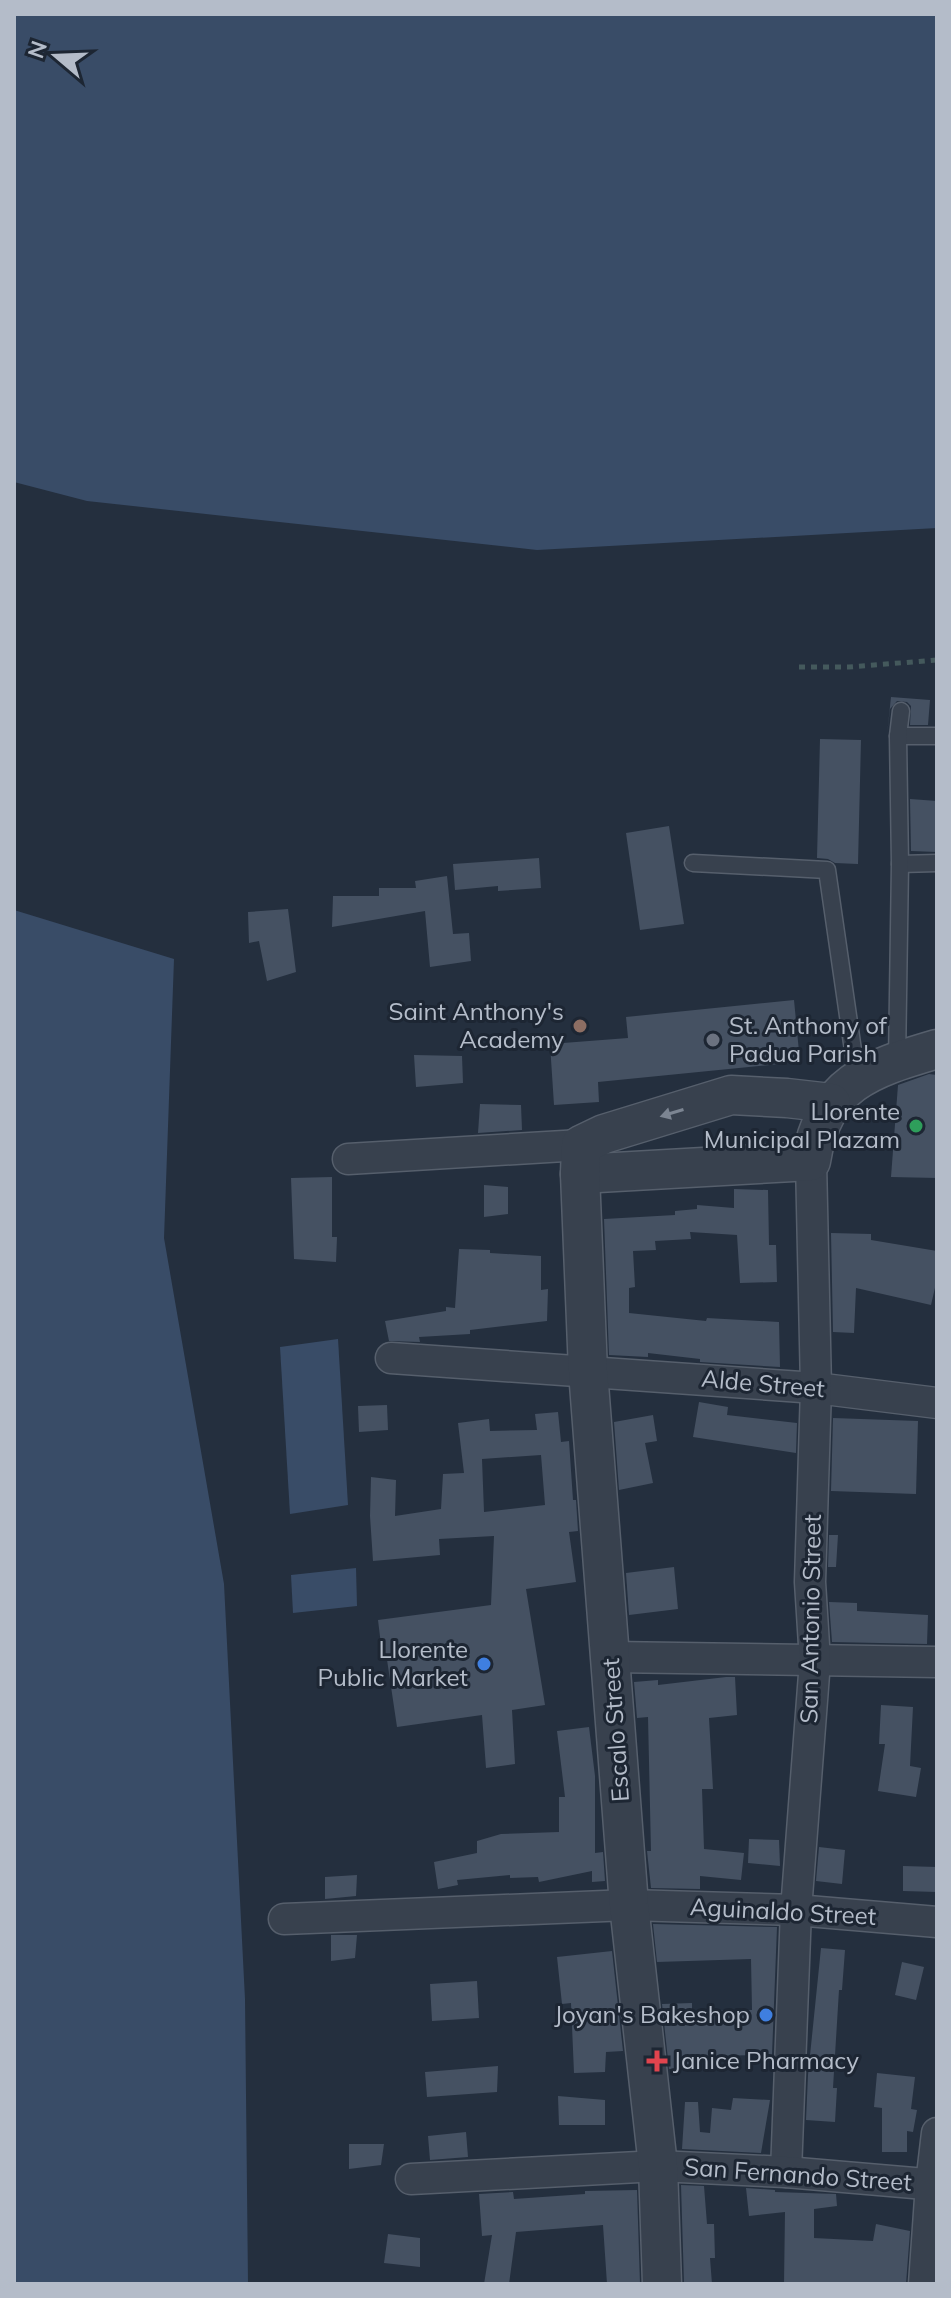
<svg xmlns="http://www.w3.org/2000/svg" width="951" height="2298" font-family="Mulish,sans-serif">
	<rect width="100%" height="100%" fill="#242f3e"/>
	<g fill="#394c67">
		<path d="M14,14h923v514l-400,22 -450,-49 -73,-19z"/>
		<path d="M14,910l160,49 -10,279 60,346 21,415 3,285h-234z"/>
		<path d="M338,1339l10,166 -58,9 -10,-167z"/>
		<path d="M356,1568l1,38 -64,7 -2,-38z"/>
	</g>
	<g fill="#455162" fill-rule="evenodd">
		<path d="M891,697l39,3 -2,25h-18l1,-19 -4,-4 -10,-1 -7,8 -3,26z"/>
		<path d="M820,739l41,1 -3,124 -23,-1 -7,-4 -11,-1z"/>
		<path d="M910,799l27,2v51l-26,-1z"/>
		<path d="M669,826l15,98 -44,6 -14,-97z"/>
		<path d="M539,858l2,30 -43,3v-5l-43,4 -2,-26z"/>
		<path d="M447,876l6,58 16,-1 2,28 -41,6 -5,-56 -93,16 1,-31h46v-8h37l-1,-7z"/>
		<path d="M288,909l8,63 -29,9 -8,-40 -10,2 -1,-31z"/>
		<path d="M794,1000l6,62 -202,20 1,20 -45,3 -4,-61 78,-6 -2,-21z"/>
		<path d="M414,1055l48,1 1,27 -47,4z"/>
		<path d="M929,1074l8,1v103l-46,-1 7,-92z"/>
		<path d="M480,1104l41,1 1,25 -44,3z"/>
		<path d="M332,1177v60h5l-1,25 -42,-3 -3,-81z"/>
		<path d="M484,1185l24,2v27l-24,3z"/>
		<path d="M734,1189l34,1 1,55h7l1,37 -37,1 -3,-48 -47,-3 1,7 -36,2 1,9 -23,1 2,36 -6,1v25l77,8 1,-3 72,4 1,45 -80,-5v-3l-52,-6v4l-39,-2 -5,-136 71,-4v-4l22,-2v-4l37,3z"/>
		<path d="M831,1233l40,1v6l66,11v28l-6,26 -75,-17 -2,45 -21,-1z"/>
		<path d="M459,1249l31,1v3l51,3v34l7,-1 -1,32 -77,9v4l-51,3 1,5 -31,-1 -4,-20 61,-10v-4l9,1z"/>
		<path d="M699,1402l29,5 -1,8 70,8 -1,30 -103,-16z"/>
		<path d="M387,1405l1,25 -29,2 -1,-26z"/>
		<path d="M558,1412l3,30 8,-1 4,59h3l2,31 -9,1 7,50 -50,7 19,116 -33,5 3,54 -29,4 -4,-53 -85,12 -11,-74h-4l-4,-33 113,-15 3,-69 -55,3 1,16 -67,6 -3,-45 1,-39 25,3 -1,36 46,-7 2,-35 21,-1 -6,-50 31,-4 1,12 47,-1 -2,-16zM541,1455l4,50 -61,7 -2,-53z"/>
		<path d="M653,1415l4,26 -12,2 8,40 -34,7 -5,-68z"/>
		<path d="M833,1418l85,3 -2,73 -85,-3z"/>
		<path d="M829,1535h9l-2,32h-8z"/>
		<path d="M674,1567l4,42 -49,6 -3,-42z"/>
		<path d="M829,1602l28,1v8l71,4 -1,29 -95,-2z"/>
		<path d="M726,1677h9l2,38 -28,3 4,71h-11l2,60 40,4 -3,27 -41,-4v13l-49,-1 -4,-37h4l-3,-134 -11,1 -3,-36 24,-2v5z"/>
		<path d="M881,1705l32,2 -3,59 11,2 -5,29 -38,-6 7,-47h-6z"/>
		<path d="M589,1727l6,49v77l8,-1 2,29 -13,1v-11l-53,11 -1,-5 -28,1v-3l-53,5 1,5 -20,4 -4,-27 43,-9v-12l24,-7 58,-2v-35h6l-8,-66z"/>
		<path d="M749,1839l30,1 1,26 -32,-3z"/>
		<path d="M819,1847l26,3 -3,34 -26,-3z"/>
		<path d="M903,1866l34,1v25l-34,-1z"/>
		<path d="M357,1875l-1,21 -31,3v-22z"/>
		<path d="M653,1924l124,3 -5,128 -73,1 1,12 -31,1 -7,-65 30,-1v8l60,-1 -1,-51 -94,3z"/>
		<path d="M331,1935h26l-2,23 -24,3z"/>
		<path d="M821,1948l24,2 -3,40h-3l-6,98h4l-2,34 -29,-2 2,-45z"/>
		<path d="M612,1951l11,100 -17,1 -1,20 -31,1 -3,-70 -9,1 -5,-47z"/>
		<path d="M902,1962l22,5 -8,33 -21,-5z"/>
		<path d="M477,1981l2,37 -47,3 -2,-37z"/>
		<path d="M498,2066l-1,26 -70,5 -2,-25z"/>
		<path d="M877,2073l38,4 -4,32 6,1 -4,22 -6,-1v21h-25v-44l-8,-1z"/>
		<path d="M558,2096l47,4v25h-46z"/>
		<path d="M733,2098l37,2 -9,53 -79,-4 3,-47h13l2,30 10,1 2,-25 19,2z"/>
		<path d="M466,2132l2,25 -38,3 -2,-24z"/>
		<path d="M349,2144h35l-3,21 -32,4z"/>
		<path d="M681,2185l23,1 3,38h7l1,34h-5l2,26h-28z"/>
		<path d="M746,2188l29,2v2l61,2 1,12 -23,3v29l59,3 3,-17 34,7 -4,53h-122l1,-72 -36,4z"/>
		<path d="M637,2190l3,94h-33l-4,-59 -87,7 -7,52h-25l8,-49 -10,1 -3,-42 34,-2 1,7 71,-5v-3z"/>
		<path d="M388,2234l32,4v29l-36,-4z"/>
	</g>
	<g fill="none" stroke-linecap="round" stroke-linejoin="round">
		<defs>
			<g id="service">
				<path d="M898,736h39"/>
				<path d="M693,863l134,7 30,208"/>
				<path d="M900,864l37,-1"/>
				<path d="M897,1061l3,-197 -2,-128 3,-25"/>
			</g>
			<g id="minor">
				<path d="M348,1159l233,-14"/>
				<path d="M391,1358l425,30 121,15"/>
				<path d="M611,1657l326,5"/>
				<path d="M284,1919l345,-14 167,5 141,12"/>
				<path d="M786,2172l10,-262 19,-249 -5,-79 6,-194 -5,-227"/>
				<path d="M411,2179l247,-13 128,6 151,13"/>
				<path d="M924,2284l7,-100 6,-51"/>
			</g>
			<g id="tertiary">
				<path d="M580,1174l231,-13c12,-78 58,-92 126,-112"/>
				<path d="M662,2284l-4,-118 -29,-261 -41,-534 -8,-197 1,-29 23,-11 127,-39 56,3 44,5"/>
			</g>
		</defs>
		<use href="#service" stroke="#565f6c" stroke-width="19"/>
		<use href="#minor" stroke="#565f6c" stroke-width="33"/>
		<use href="#tertiary" stroke="#565f6c" stroke-width="41"/>
		<path stroke="#44595c" stroke-width="5" stroke-dasharray="6 6" stroke-linecap="butt" d="M799,667h50l88,-7"/>
		<use href="#service" stroke="#38414e" stroke-width="16"/>
		<use href="#minor" stroke="#38414e" stroke-width="30"/>
		<use href="#tertiary" stroke="#38414e" stroke-width="38"/>
	</g>
	<defs><path id="oneway-solid" d="M-6-.8H1V-3.2L6.5 0L1 3.2V.8H-6Z" transform="scale(2)"/></defs>
	<use fill="#7c8592" href="#oneway-solid" transform="translate(672 1113) rotate(163)"/>
	<circle fill="#8d6e63" stroke="#1d2633" stroke-width="3" cx="580" cy="1026" r="8"/>
	<circle fill="#6b7280" stroke="#1d2633" stroke-width="3" cx="713" cy="1040" r="8"/>
	<circle fill="#2e9e5b" stroke="#1d2633" stroke-width="3" cx="916" cy="1126" r="8"/>
	<g fill="#3f7fe0" stroke="#1d2633" stroke-width="3">
		<circle cx="484" cy="1664" r="8"/>
		<circle cx="766" cy="2015" r="8"/>
	</g>
	<path fill="#e0444e" stroke="#1d2633" stroke-width="3" d="M653 2049h8v8h8v8h-8v8h-8v-8h-8v-8h8z"/>
	<g text-anchor="middle" stroke-width="6" stroke-linejoin="round" paint-order="stroke">
		<g font-size="24" fill="#b4bcc9" stroke="#1d2633" text-anchor="end">
			<text x="564" y="1020">Saint Anthony's<tspan x="564" dy="28">Academy</tspan></text>
			<text x="729" y="1034" text-anchor="start">St. Anthony of<tspan x="729" dy="28">Padua Parish</tspan></text>
			<text x="900" y="1120">Llorente<tspan x="900" dy="28">Municipal Plazam</tspan></text>
			<text x="468" y="1658">Llorente<tspan x="468" dy="28">Public Market</tspan></text>
			<text x="750" y="2023">Joyan's Bakeshop</text>
			<text x="673" y="2069" text-anchor="start">Janice Pharmacy</text>
		</g>
		<g font-size="24" fill="#b4bcc9" stroke="#1d2633">
			<text transform="translate(763 1384) rotate(5)" y="8">Alde Street</text>
			<text transform="translate(811 1619) rotate(-89)" y="8">San Antonio Street</text>
			<text transform="translate(616 1730) rotate(-94)" y="8">Escalo Street</text>
			<text transform="translate(783 1912) rotate(3)" y="8">Aguinaldo Street</text>
			<text transform="translate(798 2175) rotate(4)" y="8">San Fernando Street</text>
		</g>
	</g>
	<rect width="951" height="2298" fill="none" stroke="#b4bcc9" stroke-width="32"/>
	<g transform="translate(56 56) rotate(289)" stroke="#1d2633" stroke-width="6" paint-order="stroke">
	<path d="M0-6L14 30L0 20L-14 30Z" fill="#b4bcc9"/>
	<text y="-12" font-size="22" font-weight="bold" text-anchor="middle" fill="#b4bcc9">N</text>
	</g>
</svg>
